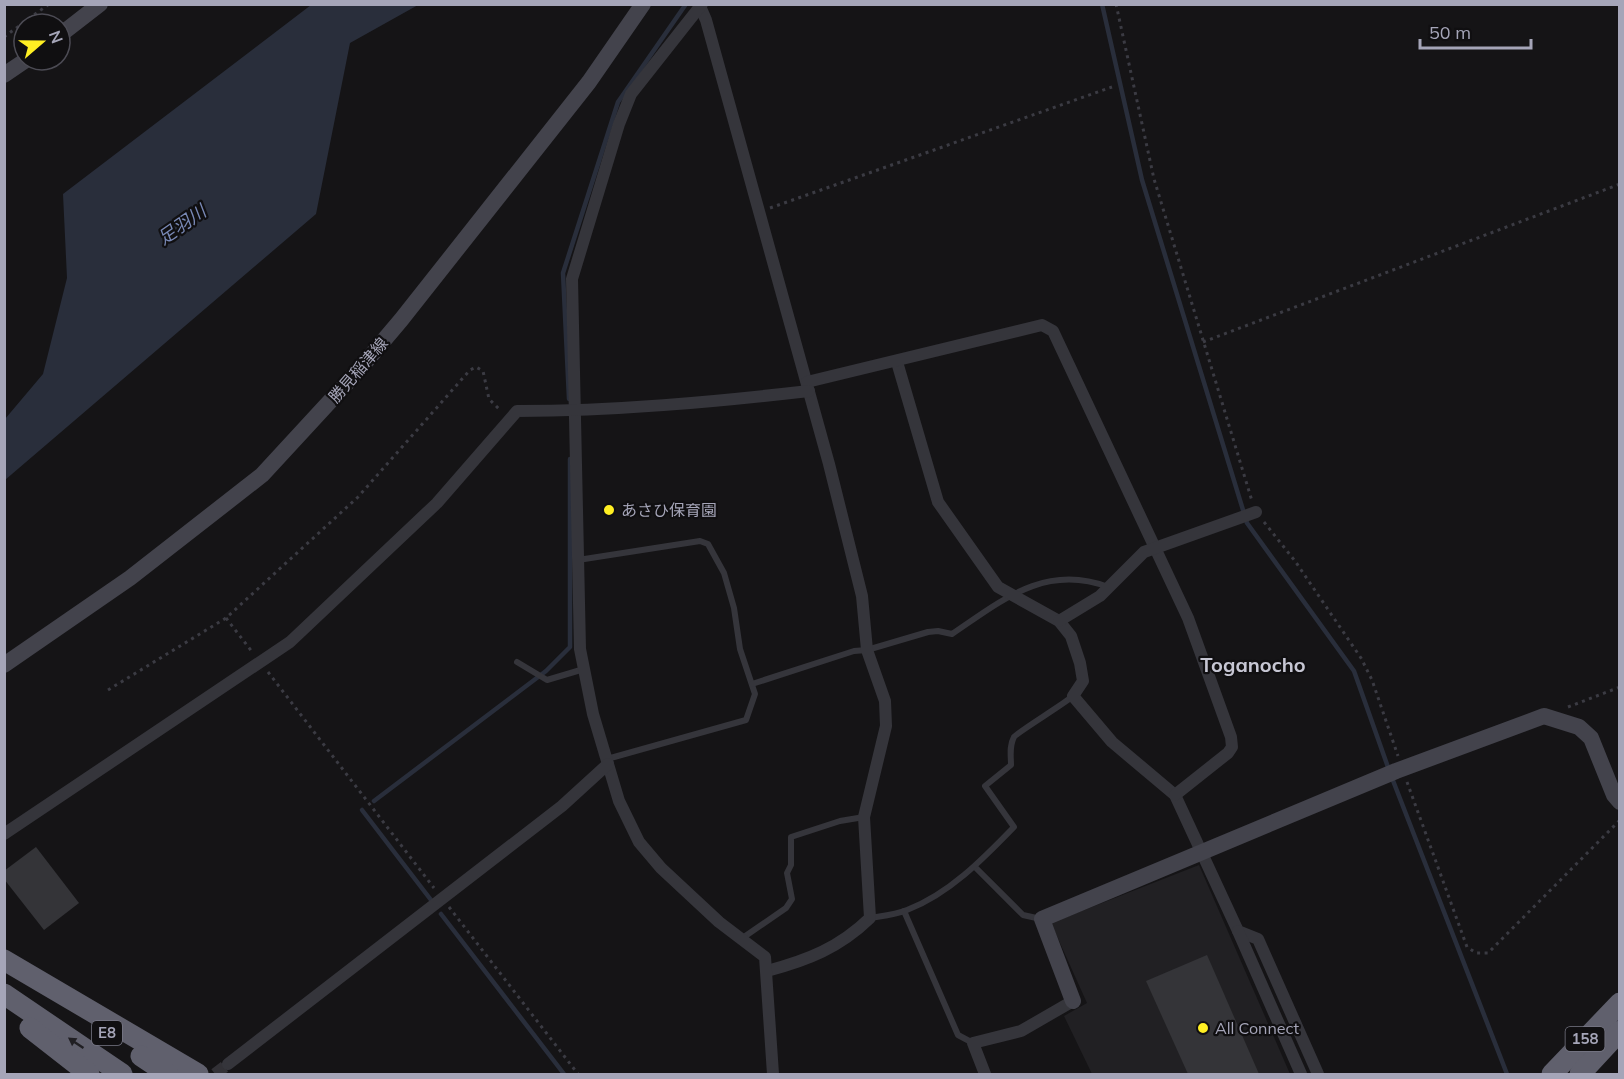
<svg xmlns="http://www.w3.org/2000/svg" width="1624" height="1079" font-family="Mulish,'Noto Sans JP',sans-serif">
	<rect width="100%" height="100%" fill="#151416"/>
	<path fill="#212023" d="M1199,865l91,209h-198l-28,-58 23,-13 -36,-80z"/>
	<path fill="#292e3b" d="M311,5h107l-68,38 -34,171 -311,266v-61l38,-45 24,-96 -4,-84z"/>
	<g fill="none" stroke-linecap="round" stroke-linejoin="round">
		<g stroke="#292e3b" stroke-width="4.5">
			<path d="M1102,4l40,176 105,343 107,148 35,99"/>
			<path d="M569,399l-6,-126 55,-171 68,-98"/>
			<path d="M1392,778l115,296"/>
			<path d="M374,801l172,-130 24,-24v-188"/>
			<path d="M362,810l69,90"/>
			<path d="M441,914l123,160"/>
		</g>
	</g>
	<g fill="#343438">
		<path d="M36,847l43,56 -35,27 -40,-51v-8z"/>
		<path d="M1207,955l52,119h-71l-42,-93z"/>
	</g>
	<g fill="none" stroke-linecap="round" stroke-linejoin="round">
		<path stroke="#323136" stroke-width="12" stroke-dasharray="12 6" stroke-linecap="butt" d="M215,1074l13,-10"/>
		<g stroke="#3b3b43" stroke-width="3" stroke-dasharray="3 4.5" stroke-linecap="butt">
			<path d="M1116,4l38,175 98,322"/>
			<path d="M4,37l45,-33"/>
			<path d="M770,208l342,-121"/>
			<path d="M1203,342l417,-158"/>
			<path d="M1264,522l31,39 66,97 11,22 26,76"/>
			<path d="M226,618l27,35"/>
			<path d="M268,672l166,216"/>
			<path d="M108,690l118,-72 132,-121 112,-127 6,-3 7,4 6,28 11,11"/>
			<path d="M1568,707l52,-20"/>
			<path d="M1407,782l60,165 9,6h12l132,-133"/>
			<path d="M449,907l129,167"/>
		</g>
		<g stroke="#35353b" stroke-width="6">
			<path d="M578,560l122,-19 8,3 16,29 10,35 6,41 15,45 -9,26 -139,39"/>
			<path d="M517,662l30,18 37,-11"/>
			<path d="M752,684l102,-33 13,-1 61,-18 10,-1 14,3c49,-33 93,-71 156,-47"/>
			<path d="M975,867l48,48 18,4"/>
			<path d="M904,911l54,124 15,8"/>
			<path d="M870,918c12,-2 25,-3 37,-8 42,-16 76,-51 107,-83l-29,-41 26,-21c0,-9 -2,-19 3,-28 2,-4 50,-33 59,-41"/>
			<path d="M741,939l45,-31 6,-9 -5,-26 4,-8v-28l49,-16 24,-4"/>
		</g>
		<g stroke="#35353b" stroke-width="12">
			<path d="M699,4l7,16 123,444 33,132 5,54 18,51 1,25 -22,91 6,101c-31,30 -62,42 -103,53"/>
			<path d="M702,4l-71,90 -12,30 -47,155 8,370 13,65 26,87 20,41 22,26 58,54 46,35 8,117"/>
			<path d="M897,362l41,140 60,85 61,34 12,15 9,27 3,18 -10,15 39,46 63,53 63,136 20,8 60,135"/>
			<path d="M807,382l235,-57 11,6 135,287 43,119 1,10 -4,6 -53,42"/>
			<path d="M1059,621l41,-25 44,-44 112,-40"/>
			<path d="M4,834l286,-192 147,-139 80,-92c98,0 195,-9 292,-20"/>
			<path d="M1238,931l63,143"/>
			<path d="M228,1064l334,-258 46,-42"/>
			<path d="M985,1074l-12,-31 48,-12 52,-30"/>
		</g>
		<g stroke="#43434c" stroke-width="16">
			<path d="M60,35l40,-31"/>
			<path d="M4,75l22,-15"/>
			<path d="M4,665l126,-87 132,-103 95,-103 44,-52 188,-238 54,-78"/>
			<path d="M1073,1001l-31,-82 354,-148 148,-55 35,11 12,11 23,57 6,7"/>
		</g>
		<g stroke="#60606d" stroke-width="21">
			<path d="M4,960l194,114"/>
			<path d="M4,994l118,80"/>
			<path d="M30,1028l59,46"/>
			<path d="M141,1056l27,18"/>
			<path d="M1552,1074l68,-71"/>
			<path d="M1580,1074l40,-43"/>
		</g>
	</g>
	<defs><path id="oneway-solid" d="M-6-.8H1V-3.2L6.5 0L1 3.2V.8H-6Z" transform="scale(1.5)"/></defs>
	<use fill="#201f23" href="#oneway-solid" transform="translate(76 1043) rotate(-146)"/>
	<g fill="#ffef23" stroke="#100f11" stroke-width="2">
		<circle cx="609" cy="510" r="6"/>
		<circle cx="1203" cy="1028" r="6"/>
	</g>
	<g text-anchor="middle" stroke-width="4.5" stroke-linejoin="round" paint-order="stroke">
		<g fill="#100f11" stroke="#787886" stroke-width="1.5">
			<rect x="92" y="1021" width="30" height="24" rx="4.5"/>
			<rect x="1565.5" y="1027" width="39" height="24" rx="4.5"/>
		</g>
		<g font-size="15" font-weight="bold" fill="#a5a5b8">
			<text x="107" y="1038">E8</text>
			<text x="1585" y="1044">158</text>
		</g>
		<g font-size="16" fill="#a5a5b8" stroke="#100f11">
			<text transform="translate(358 370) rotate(-49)" y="6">勝見稲津線</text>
		</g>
		<g font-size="16" fill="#a5a5b8" stroke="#100f11" text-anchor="start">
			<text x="621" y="516">あさひ保育園</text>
			<text x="1215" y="1034">All Connect</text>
		</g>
		<g font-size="18" font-style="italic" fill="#7989b6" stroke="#100f11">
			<text transform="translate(182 225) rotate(-35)" y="6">足羽川</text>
		</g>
		<g font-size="20" font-weight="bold" fill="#c6c6d3" stroke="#100f11">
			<text x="1253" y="672">Toganocho</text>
		</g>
	</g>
	<rect width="1624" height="1079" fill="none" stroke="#a5a5b8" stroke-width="12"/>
	<g transform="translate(42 42) rotate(70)"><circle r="28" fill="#100f11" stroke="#4c4b54" stroke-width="1.5"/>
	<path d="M0-4.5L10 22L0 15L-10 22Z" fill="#ffef23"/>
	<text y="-9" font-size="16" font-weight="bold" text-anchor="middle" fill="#a5a5b8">N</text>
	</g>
	<path d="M1420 39v9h111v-9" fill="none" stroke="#a5a5b8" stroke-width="3"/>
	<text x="1429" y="39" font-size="18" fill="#a5a5b8" stroke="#100f11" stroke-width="4.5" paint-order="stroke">50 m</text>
</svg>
